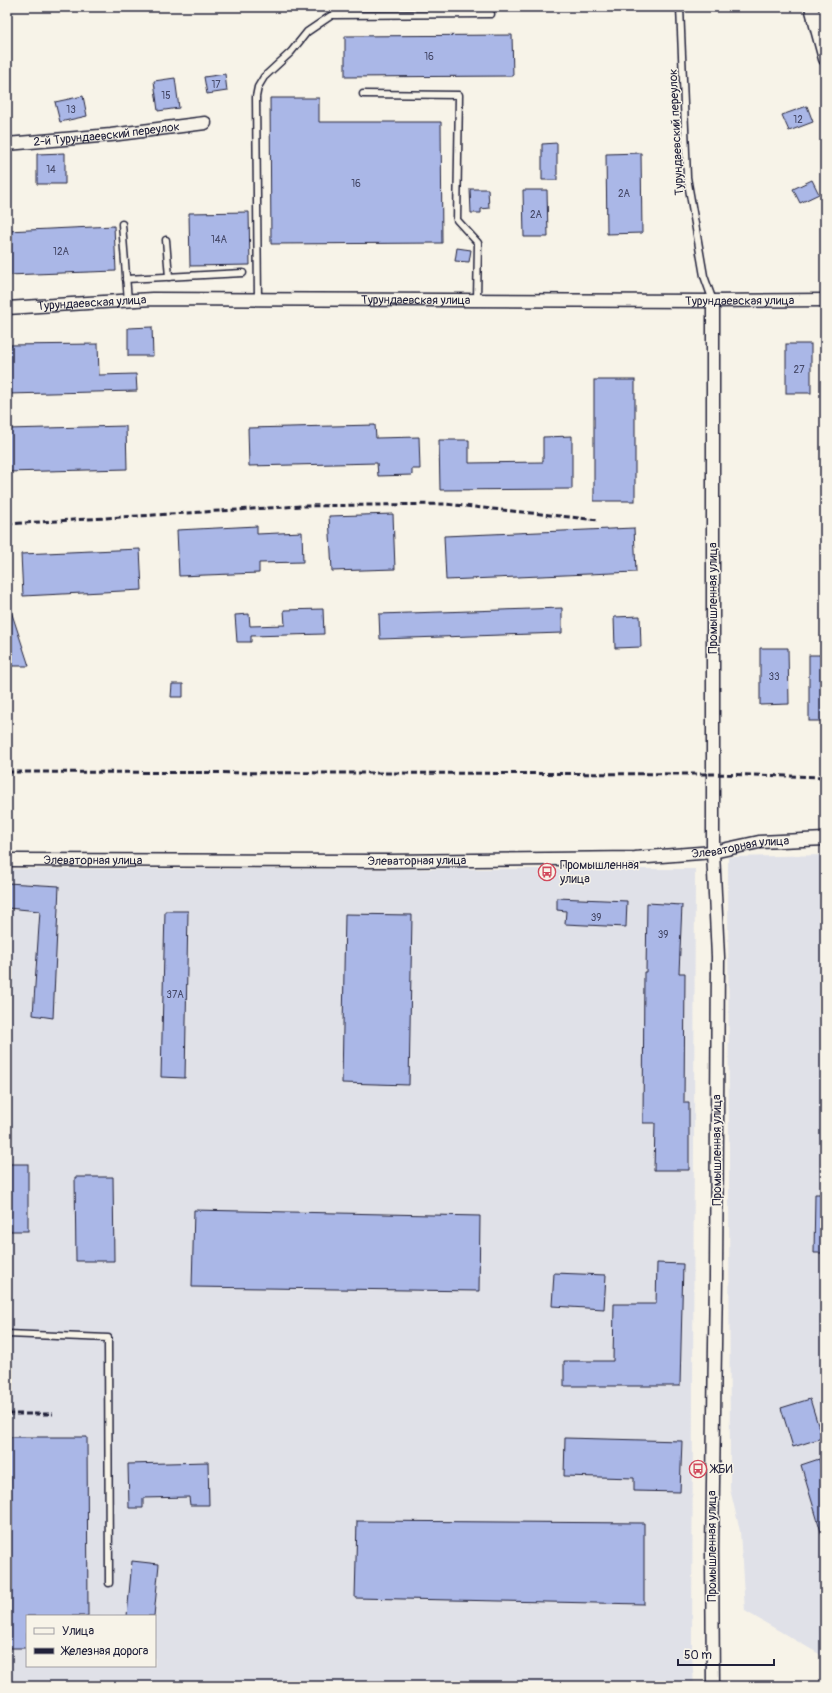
<svg xmlns="http://www.w3.org/2000/svg" width="832" height="1693" font-family="Pangolin,sans-serif">
	<rect width="100%" height="100%" fill="#f7f3e8"/>
	<filter id="ink" filterUnits="userSpaceOnUse"><feTurbulence type="fractalNoise" baseFrequency=".025" numOctaves="2"/><feDisplacementMap in="SourceGraphic" scale="8" xChannelSelector="R" yChannelSelector="G"/><feConvolveMatrix kernelMatrix="1 2 1 2 8 2 1 2 1" color-interpolation-filters="sRGB"/></filter>
	<g filter="url(#ink)">
		<g fill="#e0e1e8" fill-rule="evenodd">
			<path d="M825,855v800h-4l-76,-44 -5,-80 -10,-42 -2,-632z"/>
			<path d="M7,869h688l-3,787 2,30h-687zM27,1616h128v50h-128z"/>
		</g>
		<g fill="#aab7e7" stroke="#22223b">
			<path d="M512,35l1,41 -168,1v-41z"/>
			<path d="M225,74l2,17 -20,3 -3,-17z"/>
			<path d="M175,78l4,30 -21,3 -4,-30z"/>
			<path d="M83,96l4,20 -27,6 -5,-20z"/>
			<path d="M270,98h49v24h122l1,121 -171,1z"/>
			<path d="M807,106l6,16 -24,9 -7,-16z"/>
			<path d="M557,143v37h-15v-36z"/>
			<path d="M65,153v31h-28v-30z"/>
			<path d="M641,153l1,80 -35,1 -1,-80z"/>
			<path d="M812,180l7,14 -19,9 -7,-14z"/>
			<path d="M470,189h18l1,19 -8,1v4h-10z"/>
			<path d="M523,190h24l1,47h-24z"/>
			<path d="M249,212l1,53 -60,1 -1,-53z"/>
			<path d="M114,226l2,45 -109,4v-44z"/>
			<path d="M457,248l14,2 -2,12 -14,-1z"/>
			<path d="M152,327l1,29h-25v-28z"/>
			<path d="M98,344l1,31 37,-1 1,17 -130,3v-49z"/>
			<rect x="786" y="344" width="25" height="49"/>
			<rect x="594" y="380" width="41" height="121"/>
			<path d="M375,425l1,13 43,-1 1,32h-8v6l-34,1 -1,-13 -128,3 -1,-38z"/>
			<path d="M126,426l1,43 -120,3v-43z"/>
			<path d="M572,436v53l-132,1 -1,-50h30v23l74,-1v-25z"/>
			<path d="M393,514l2,55 -63,2 -3,-55z"/>
			<path d="M257,526v8l45,-2 1,30 -44,1v10l-80,3 -2,-46z"/>
			<path d="M634,528l2,44 -190,8 -2,-44z"/>
			<path d="M140,549l2,41 -119,6 -2,-42z"/>
			<path d="M7,605h2l20,61h-22z"/>
			<path d="M562,608v25l-182,6 -1,-25z"/>
			<path d="M323,609l1,25 -73,2v6h-14l-2,-27 14,-1 1,12 35,-1 -1,-15z"/>
			<path d="M640,616l1,31 -26,1 -1,-31z"/>
			<path d="M760,648h28l1,56 -29,1z"/>
			<rect x="809" y="655" width="16" height="66"/>
			<path d="M172,684h11v13h-12z"/>
			<path d="M7,883l52,3 -6,132 -20,-3 7,-104 -33,-3z"/>
			<path d="M557,898l70,3 -1,26 -61,-3 1,-13 -9,-1z"/>
			<path d="M647,903l35,2 -3,68h6l-1,130h5v67h-35l1,-47h-12l1,-151h2z"/>
			<path d="M165,911h23l-3,167 -24,-1z"/>
			<path d="M345,914l67,1 -3,170 -67,-2z"/>
			<rect x="7" y="1164" width="21" height="67"/>
			<path d="M75,1177h38l1,84h-38z"/>
			<path d="M815,1194h10v59h-11z"/>
			<path d="M194,1210l286,6 -1,75 -287,-4z"/>
			<path d="M657,1263l26,1 -3,122h-116v-25h49l1,-57h42z"/>
			<path d="M554,1273l52,2 -2,34 -52,-3z"/>
			<path d="M810,1399l12,39 -29,9 -12,-39z"/>
			<path d="M7,1437h80l1,179h-61v32h-20z"/>
			<path d="M565,1438l117,3 -2,51 -46,-1v-13l-70,-2z"/>
			<path d="M819,1459l6,21v55h-3l-21,-70z"/>
			<path d="M208,1462l1,43h-19l-1,-8 -46,1v10h-14l-1,-44z"/>
			<path d="M357,1521l287,2v81l-289,-6z"/>
			<path d="M132,1561l27,3 -5,52h-27z"/>
		</g>
		<g fill="none" stroke-linecap="round" stroke-linejoin="round">
			<defs>
				<g id="lane">
					<path d="M680,7l7,170 17,99 9,25"/>
					<path d="M363,94l96,1 -2,125 21,23 -1,57"/>
					<path d="M122,224l6,77"/>
					<path d="M166,240l3,37"/>
					<path d="M126,279l117,-6"/>
					<path d="M258,299l-2,-202 2,-10 6,-10 27,-25 16,-20 25,-17 159,-1"/>
					<path d="M7,1334l101,4 1,245"/>
				</g>
				<g id="street">
					<path d="M811,7l14,52"/>
					<path d="M814,20l11,-6"/>
					<path id="s1" d="M7,144l104,-9 94,-12"/>
					<path d="M713,301v551l5,105 -2,320 -4,274 1,135"/>
					<path id="s2" d="M7,308l145,-9 561,2 112,-1"/>
					<path id="s3" d="M7,860l383,1 245,-3 78,-6 46,-10 66,-3"/>
				</g>
			</defs>
			<use href="#lane" stroke="#22223b" stroke-width="9"/>
			<use href="#street" stroke="#22223b" stroke-width="15"/>
			<use href="#lane" stroke="#f7f3e8" stroke-width="6"/>
			<use href="#street" stroke="#f7f3e8" stroke-width="12"/>
			<g stroke="#22223b" stroke-width="3" stroke-dasharray="6 3" stroke-linecap="butt">
				<path d="M7,524l294,-18 144,-2 153,16"/>
				<path d="M7,772l706,2 112,3"/>
				<path d="M7,1414h46"/>
			</g>
		</g>
	</g>
	<defs>
		<symbol id="bus-ring" viewBox="-11 -11 22 22"><circle r="9.5" fill="#f7f3e8" stroke="#d1495b" stroke-width="1.5"/><path d="M-5-6H5V4H4V6H2V4H-2V6H-4V4H-5ZM-3.5-4V0h7V-4ZM-3.5 1.2v1.5H-2V1.2ZM2 1.2v1.5H3.5V1.2Z" fill="#d1495b"/></symbol>
	</defs>
	<g fill-rule="evenodd">
		<use href="#bus-ring" x="537" y="862" width="20" height="20"/>
		<use href="#bus-ring" x="688" y="1459" width="20" height="20"/>
	</g>
	<g text-anchor="middle" stroke-width="3" stroke-linejoin="round" paint-order="stroke">
		<g font-size="10" fill="#444766">
			<text x="429" y="60">16</text>
			<text x="216" y="88">17</text>
			<text x="166" y="99">15</text>
			<text x="71" y="113">13</text>
			<text x="798" y="123">12</text>
			<text x="51" y="173">14</text>
			<text x="356" y="187">16</text>
			<text x="624" y="197">2А</text>
			<text x="536" y="218">2А</text>
			<text x="219" y="243">14А</text>
			<text x="61" y="255">12А</text>
			<text x="799" y="373">27</text>
			<text x="774" y="680">33</text>
			<text x="596" y="921">39</text>
			<text x="663" y="938">39</text>
			<text x="175" y="998">37А</text>
		</g>
		<g font-size="12" fill="#22223b" stroke="#f7f3e8">
			<text transform="translate(676 132) rotate(-93)" y="4">Турундаевский переулок</text>
			<text dy="4" stroke="none"><textPath href="#s1" startOffset="100">2-й Турундаевский переулок</textPath></text>
			<text dy="4" stroke="none"><textPath href="#s2" startOffset="409">Турундаевская улица</textPath></text>
			<text dy="4" stroke="none"><textPath href="#s2" startOffset="733">Турундаевская улица</textPath></text>
			<text dy="4" stroke="none"><textPath href="#s2" startOffset="85">Турундаевская улица</textPath></text>
			<text transform="translate(713 598) rotate(-90)" y="4">Промышленная улица</text>
			<text dy="4" stroke="none"><textPath href="#s3" startOffset="734">Элеваторная улица</textPath></text>
			<text dy="4" stroke="none"><textPath href="#s3" startOffset="86">Элеваторная улица</textPath></text>
			<text dy="4" stroke="none"><textPath href="#s3" startOffset="410">Элеваторная улица</textPath></text>
			<text transform="translate(717 1150) rotate(-90)" y="4">Промышленная улица</text>
			<text transform="translate(712 1546) rotate(-90)" y="4">Промышленная улица</text>
		</g>
		<g font-size="12" fill="#22223b" stroke="#f7f3e8" text-anchor="start">
			<text x="560" y="869">Промышленная<tspan x="560" dy="14">улица</tspan></text>
			<text x="711" y="1473">ЖБИ</text>
		</g>
	</g>
	<rect width="832" height="1693" fill="none" stroke="#f7f3e8" stroke-width="24"/>
	<rect x="12" y="12" width="808" height="1669" fill="none" stroke="#22223b" stroke-width="1.5" filter="url(#ink)"/>
	<rect x="26" y="1615" width="130" height="52" fill="#f7f3e8" stroke="#a29fa3"/>
	<rect x="34" y="1628" width="20" height="6" fill="#f7f3e8" stroke="#a29fa3"/>
	<text x="62" y="1635" font-size="12" fill="#22223b">Улица</text>
	<rect x="34" y="1648" width="20" height="6" fill="#22223b" stroke="#a29fa3"/>
	<text x="62" y="1655" font-size="12" fill="#22223b">Железная дорога</text>
	<path d="M678 1659v6h96v-6" fill="none" stroke="#22223b" stroke-width="2"/>
	<text x="684" y="1659" font-size="12" fill="#22223b" stroke="#f7f3e8" stroke-width="3" paint-order="stroke">50 m</text>
</svg>
